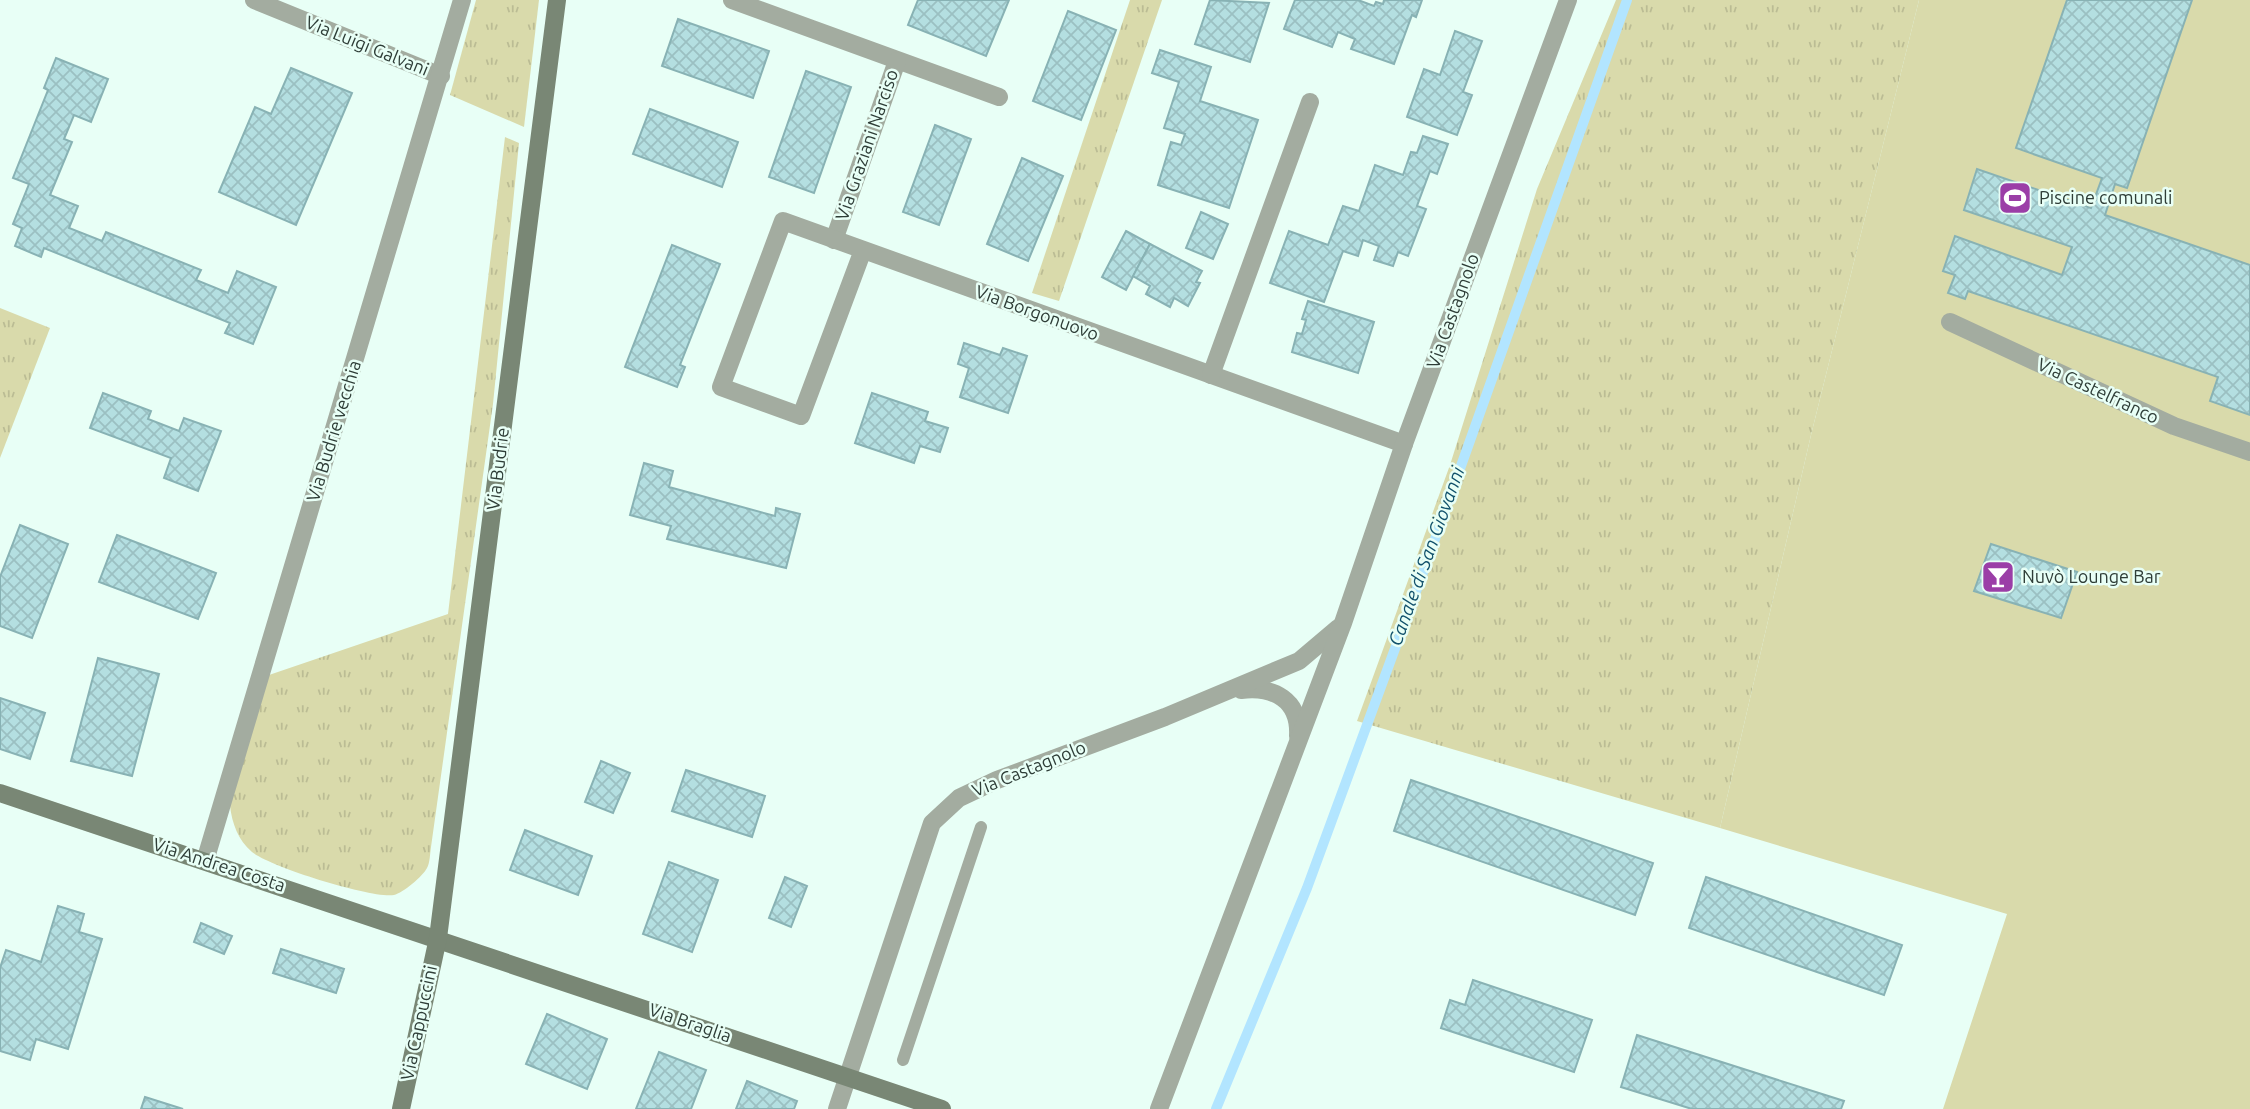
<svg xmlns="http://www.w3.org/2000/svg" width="2250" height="1109" font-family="Ubuntu,sans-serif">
	<defs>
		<pattern id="grass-tufts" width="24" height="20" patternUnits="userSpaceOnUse" patternTransform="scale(1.75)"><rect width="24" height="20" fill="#d9daab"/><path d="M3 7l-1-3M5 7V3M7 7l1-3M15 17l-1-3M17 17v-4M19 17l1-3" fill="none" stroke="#bbbc94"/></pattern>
		<pattern id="building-cross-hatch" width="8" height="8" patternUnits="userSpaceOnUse" patternTransform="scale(1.75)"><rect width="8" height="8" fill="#b4dfe1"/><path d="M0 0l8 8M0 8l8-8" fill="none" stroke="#9bc0c2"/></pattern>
	</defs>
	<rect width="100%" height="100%" fill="#e8fff6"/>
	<g fill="url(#grass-tufts)">
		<path d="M476,0h63l-15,127 -74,-32z"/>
		<path d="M1130,0h32l-103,301 -27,-8z"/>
		<path d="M1616,0h303l-108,435 -91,393 -363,-107 93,-256 87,-276z"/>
		<path d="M505,137l14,6 -26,261 -62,443c-1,6 -1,16 -4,21 -4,8 -24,25 -33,27 -21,4 -124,-28 -142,-43 -14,-12 -20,-29 -22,-46l39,-131 179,-61z"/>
		<path d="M0,308l50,20 -50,130z"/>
	</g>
	<path fill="#d9daab" d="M1919,0h331v1109h-307l64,-195 -287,-86 91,-393z"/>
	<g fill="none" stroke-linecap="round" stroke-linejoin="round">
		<path stroke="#b2e5ff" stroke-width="10" d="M1216,1109l91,-221 118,-321 202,-567"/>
	</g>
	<g fill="url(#building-cross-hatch)" stroke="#88b2b4" stroke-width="2">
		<path d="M918,0h91l-23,56 -78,-31z"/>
		<path d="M1210,0l59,3 -19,59 -55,-18z"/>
		<path d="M1295,0h63l16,6 2,-4 7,2 1,-4h38l-6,17 -4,-2 -18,49 -43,-15 4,-10 -17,-7 -6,15 -48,-18z"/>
		<path d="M2067,0h125l-65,188 -12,-4 -10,31 145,50v150l-40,-14 8,-24 -250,-86 -3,8 -17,-6 7,-18 -12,-4 12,-35 107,39 10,-28 -108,-37 13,-41 114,39 11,-30 -86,-30z"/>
		<path d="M1068,11l48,19 -35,90 -48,-19z"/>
		<path d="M678,19l91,32 -16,47 -91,-32z"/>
		<path d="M1455,31l27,10 -19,51 9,3 -15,40 -50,-18 17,-48 16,6z"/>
		<path d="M1160,50l51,17 -11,34 58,19 -29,88 -71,-23 13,-43 10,3 4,-11 -21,-6 15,-46 -27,-9z"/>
		<path d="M56,58l52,21 -17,43 -17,-7 -10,24 8,3 -22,53 28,11 -9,22 33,13 4,-9 95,38 -5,10 32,13 9,-22 39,16 -23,57 -28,-11 5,-10 -186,-75 -3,9 -26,-11 7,-18 -9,-4 16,-40 -16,-6 35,-88 -4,-2z"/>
		<path d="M291,68l61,25 -56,132 -77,-33 36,-85 16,7z"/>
		<path d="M806,71l45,16 -37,106 -45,-16z"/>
		<path d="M650,109l88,33 -16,45 -89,-33z"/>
		<path d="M935,125l36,14 -32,86 -36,-13z"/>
		<path d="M1423,136l25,8 -11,30 -7,-3 -13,35 9,3 -18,47 -10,-4 -5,14 -19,-6 5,-14 -16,-6 -5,16 -15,-5 -19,51 -54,-19 19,-52 39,14 15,-39 16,5 16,-46 28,10 8,-23 6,1z"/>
		<path d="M1022,158l41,18 -35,85 -41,-17z"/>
		<path d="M1201,212l27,12 -15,35 -27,-11z"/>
		<path d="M1126,231l24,13 -24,46 -24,-13z"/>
		<path d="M1150,244l52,27 -6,11 4,1 -12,23 -14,-8 -4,9 -24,-13 4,-8 -17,-10z"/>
		<path d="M672,245l48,19 -40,101 5,2 -8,20 -52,-20z"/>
		<path d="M1308,301l66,21 -16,51 -66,-21 5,-19 5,1 4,-14 -4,-1z"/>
		<path d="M964,343l36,12 3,-7 24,8 -19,57 -48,-16 9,-29 -11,-4z"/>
		<path d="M103,393l48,18 -3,8 31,12 5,-13 37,13 -23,60 -34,-13 7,-20 -81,-30z"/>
		<path d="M872,393l56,19 -3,9 23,7 -8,24 -20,-6 -6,17 -59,-20z"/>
		<path d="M644,463l29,8 -4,16 106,29 1,-8 24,6 -14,54 -119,-29 4,-13 -41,-11z"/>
		<path d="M20,525l48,19 -36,94 -32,-12v-49z"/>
		<path d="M117,535l99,38 -18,46 -99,-37z"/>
		<path d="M1991,544l86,28 -16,46 -87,-27z"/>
		<path d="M98,658l61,16 -27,102 -61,-15z"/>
		<path d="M0,698l45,15 -15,46 -30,-10z"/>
		<path d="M601,761l29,12 -17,40 -28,-11z"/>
		<path d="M686,770l79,26 -13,41 -80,-26z"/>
		<path d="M1411,780l242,83 -18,52 -241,-84z"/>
		<path d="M525,830l67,26 -14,39 -68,-25z"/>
		<path d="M669,862l49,18 -26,72 -49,-18z"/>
		<path d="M785,877l22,9 -16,41 -22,-9z"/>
		<path d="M1706,877l196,68 -18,50 -195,-67z"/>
		<path d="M58,906l26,8 -5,18 23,7 -34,110 -32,-10 -6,21 -30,-9v-83l6,-18 35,12z"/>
		<path d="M201,923l31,13 -8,18 -30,-12z"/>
		<path d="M281,949l63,20 -8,24 -63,-20z"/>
		<path d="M1473,980l119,40 -18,52 -133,-44 9,-28 15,5z"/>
		<path d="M547,1014l60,25 -20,50 -61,-25z"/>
		<path d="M1637,1035l207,66 -3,8h-149l-71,-22z"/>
		<path d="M659,1052l47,18 -15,39h-55z"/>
		<path d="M747,1081l50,20 -3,8h-58z"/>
		<path d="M145,1097l38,12h-42z"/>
	</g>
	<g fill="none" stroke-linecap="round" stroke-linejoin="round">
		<path stroke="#a3aca0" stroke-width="12" d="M903,1060l78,-233"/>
		<g stroke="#a3aca0" stroke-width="18">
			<path d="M254,0l187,76"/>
			<path d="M732,0l267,97"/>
			<path d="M834,240l63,-179"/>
			<path d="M863,250l-62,166 -80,-29 62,-166 621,223"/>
			<path d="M1950,322l224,104 76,26"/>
			<path d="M1211,375l99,-273"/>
			<path d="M1241,690c33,-4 59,10 57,46"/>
			<path d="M205,861l257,-861"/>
			<path d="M837,1109l95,-286 27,-25 38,-18 168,-63 134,-56 39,-33"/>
			<path d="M1159,1109l184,-486 61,-179 164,-444"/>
		</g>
		<g stroke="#798775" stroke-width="18">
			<path d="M0,793l942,316"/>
			<path d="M401,1109l37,-171 119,-938"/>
		</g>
	</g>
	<defs>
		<symbol id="stadium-square" viewBox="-11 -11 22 22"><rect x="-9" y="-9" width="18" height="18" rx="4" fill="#9b3ea7" stroke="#e8fff6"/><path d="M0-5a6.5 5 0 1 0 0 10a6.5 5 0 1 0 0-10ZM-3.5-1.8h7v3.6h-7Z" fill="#fff"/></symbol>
		<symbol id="bar-square" viewBox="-11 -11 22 22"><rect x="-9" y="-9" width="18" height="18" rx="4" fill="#9b3ea7" stroke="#e8fff6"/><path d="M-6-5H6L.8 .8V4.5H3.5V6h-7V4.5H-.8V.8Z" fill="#fff"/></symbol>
	</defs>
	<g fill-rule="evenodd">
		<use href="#stadium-square" x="1996" y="179" width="38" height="38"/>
		<use href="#bar-square" x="1979" y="558" width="38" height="38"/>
	</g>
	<g text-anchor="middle" stroke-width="5" stroke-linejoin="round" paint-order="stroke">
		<g font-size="18" fill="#2e3d37" stroke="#e8fff6">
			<text transform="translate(367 46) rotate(22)" y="6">Via Luigi Galvani</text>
			<text transform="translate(867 145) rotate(-71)" y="6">Via Graziani Narciso</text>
			<text transform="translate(1453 311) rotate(-70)" y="6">Via Castagnolo</text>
			<text transform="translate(1037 313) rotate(20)" y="6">Via Borgonuovo</text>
			<text transform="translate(2098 391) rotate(25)" y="6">Via Castelfranco</text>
			<text transform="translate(334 431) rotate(-73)" y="6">Via Budrie vecchia</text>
			<text transform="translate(498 469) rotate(-83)" y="6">Via Budrie</text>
			<text transform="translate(1029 769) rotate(-22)" y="6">Via Castagnolo</text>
			<text transform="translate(219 865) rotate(18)" y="6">Via Andrea Costa</text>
			<text transform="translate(419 1023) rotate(-78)" y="6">Via Cappuccini</text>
			<text transform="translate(690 1023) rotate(19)" y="6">Via Braglia</text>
		</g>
		<g font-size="18" fill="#2e3d37" stroke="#e8fff6" text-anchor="start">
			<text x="2039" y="204">Piscine comunali</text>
			<text x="2022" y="583">Nuvò Lounge Bar</text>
		</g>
		<g font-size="19" font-style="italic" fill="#11516b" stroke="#e8fff6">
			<text transform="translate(1426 556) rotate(-70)" y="7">Canale di San Giovanni</text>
		</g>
	</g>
</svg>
